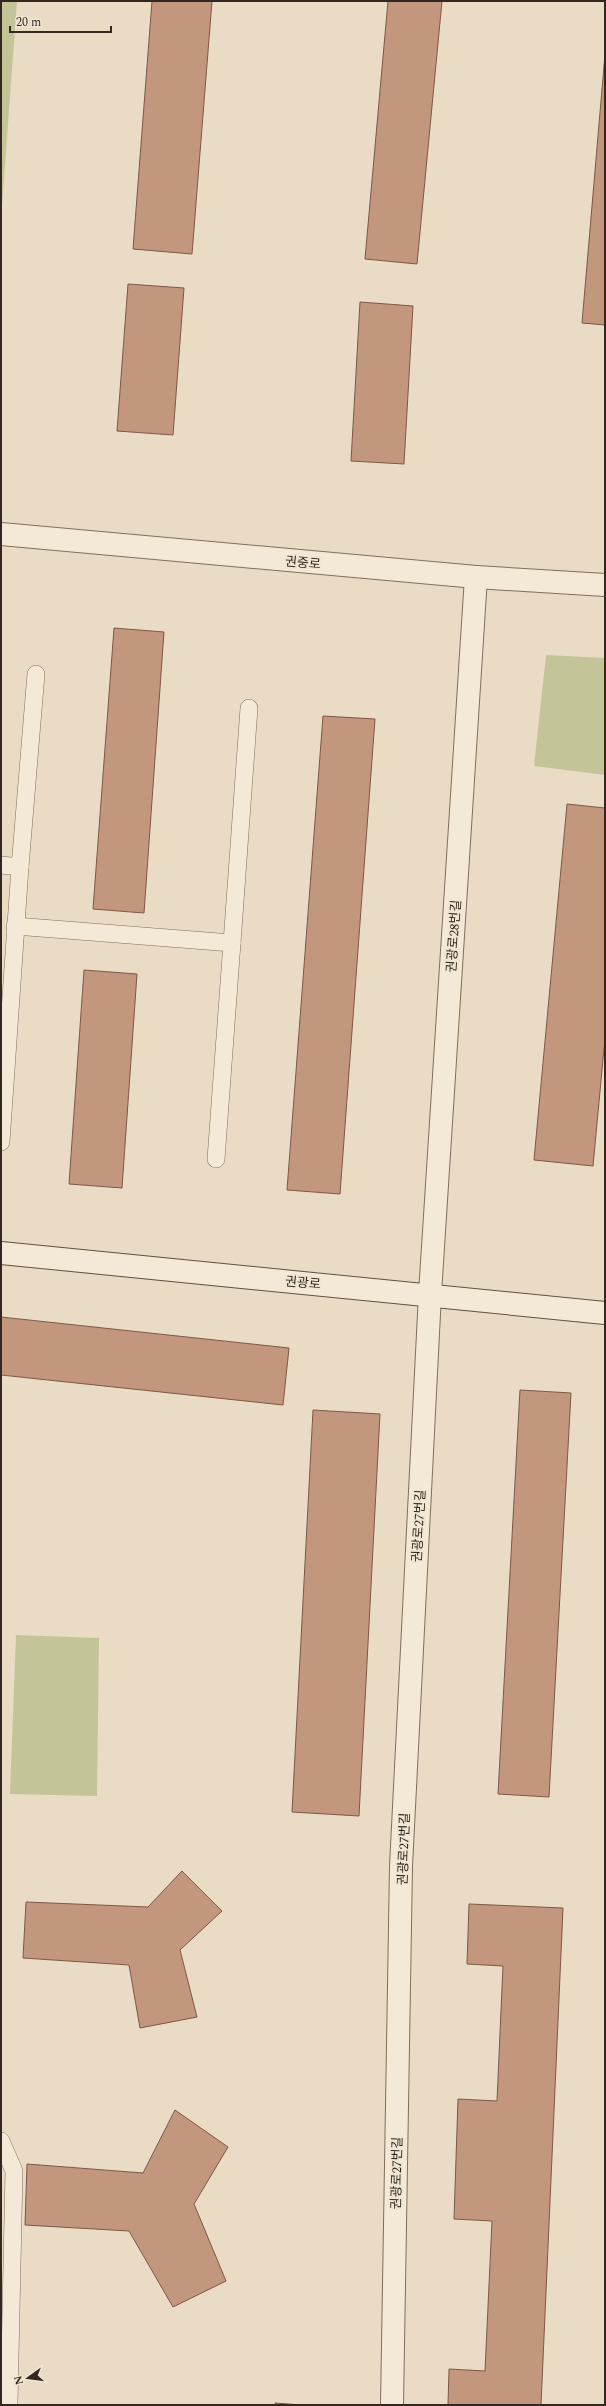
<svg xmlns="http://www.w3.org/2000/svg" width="606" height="2406" font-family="Spectral,'Noto Sans KR',serif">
	<rect width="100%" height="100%" fill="#e9dbc4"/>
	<g fill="#c3c599">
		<path d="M1,1h16l-16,218z"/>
		<path d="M546,655l59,3v117l-71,-9z"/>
		<path d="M16,1635l83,3 -2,158 -87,-2z"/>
	</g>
	<g fill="#c3967e" stroke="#7e5845">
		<path d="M152,1h60l-20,253 -59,-5z"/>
		<path d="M388,1h54l-25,263 -52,-5z"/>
		<path d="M605,54v271l-23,-2z"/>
		<path d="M128,284l56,4 -11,147 -56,-4z"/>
		<path d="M360,302l53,4 -9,158 -53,-3z"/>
		<path d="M114,628l50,4 -20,281 -51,-4z"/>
		<path d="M323,716l52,3 -35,475 -53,-4z"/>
		<path d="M567,804l38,4v230l-12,128 -59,-6z"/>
		<path d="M84,970l53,4 -15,214 -53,-4z"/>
		<path d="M1,1317l288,31 -6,57 -282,-30z"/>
		<path d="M520,1390l51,3 -22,404 -51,-3z"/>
		<path d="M313,1410l67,4 -21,402 -67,-4z"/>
		<path d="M182,1871l40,40 -42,39 17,67 -57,11 -11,-63 -106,-7 3,-56 122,5z"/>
		<path d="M469,1904l94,4 -22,497h-93l1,-36 36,2 7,-150 -38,-2 4,-120 39,2 6,-135 -36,-2z"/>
		<path d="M175,2110l53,37 -34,57 32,77 -53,26 -44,-76 -104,-6 2,-61 116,9z"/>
		<path d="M275,2403l27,2h-27z"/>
	</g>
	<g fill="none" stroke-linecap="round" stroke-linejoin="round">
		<defs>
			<g id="lane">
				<path d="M1,865l19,2 16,-193"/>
				<path d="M15,926l217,17 -16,216"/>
				<path d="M232,943l17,-235"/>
				<path d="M1,1142l19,-275"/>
				<path d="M1,2141l13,30 -5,233"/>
			</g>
			<g id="street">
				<path d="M1,534l475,43 129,8"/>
				<path d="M392,2405l9,-539 29,-572 46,-717"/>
			</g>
			<path id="secondary" d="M1,1253l604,60"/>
		</defs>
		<use href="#lane" stroke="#816e5c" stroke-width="18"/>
		<use href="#street" stroke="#816e5c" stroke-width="24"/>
		<use href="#secondary" stroke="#634f40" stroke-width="24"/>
		<use href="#lane" stroke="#f4e9d6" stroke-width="17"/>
		<use href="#street" stroke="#f4e9d6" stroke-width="22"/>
		<use href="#secondary" stroke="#f4e9d6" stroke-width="22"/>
	</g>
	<g text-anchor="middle" stroke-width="3.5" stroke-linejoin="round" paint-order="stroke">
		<g font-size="13" fill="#33271f" stroke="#f1e6d3">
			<text transform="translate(303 562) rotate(5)" y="5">권중로</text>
			<text transform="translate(453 936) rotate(-86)" y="5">권광로28번길</text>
			<text transform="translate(303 1282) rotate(5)" y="5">권광로</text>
			<text transform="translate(418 1526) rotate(-87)" y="5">권광로27번길</text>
			<text transform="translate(403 1849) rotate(-88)" y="5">권광로27번길</text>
			<text transform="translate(396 2173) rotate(-89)" y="5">권광로27번길</text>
		</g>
	</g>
	<rect width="606" height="2406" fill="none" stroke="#33271f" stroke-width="4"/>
	<g transform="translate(28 2378) rotate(256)" stroke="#f1e6d3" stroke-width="3" paint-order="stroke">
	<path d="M0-3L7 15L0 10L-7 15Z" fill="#33271f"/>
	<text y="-6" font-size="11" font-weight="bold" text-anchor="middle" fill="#33271f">N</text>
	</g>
	<path d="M10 26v6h101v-6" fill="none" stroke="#33271f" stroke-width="2"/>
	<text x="16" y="26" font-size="12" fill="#33271f" stroke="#f1e6d3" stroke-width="3" paint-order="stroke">20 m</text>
</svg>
